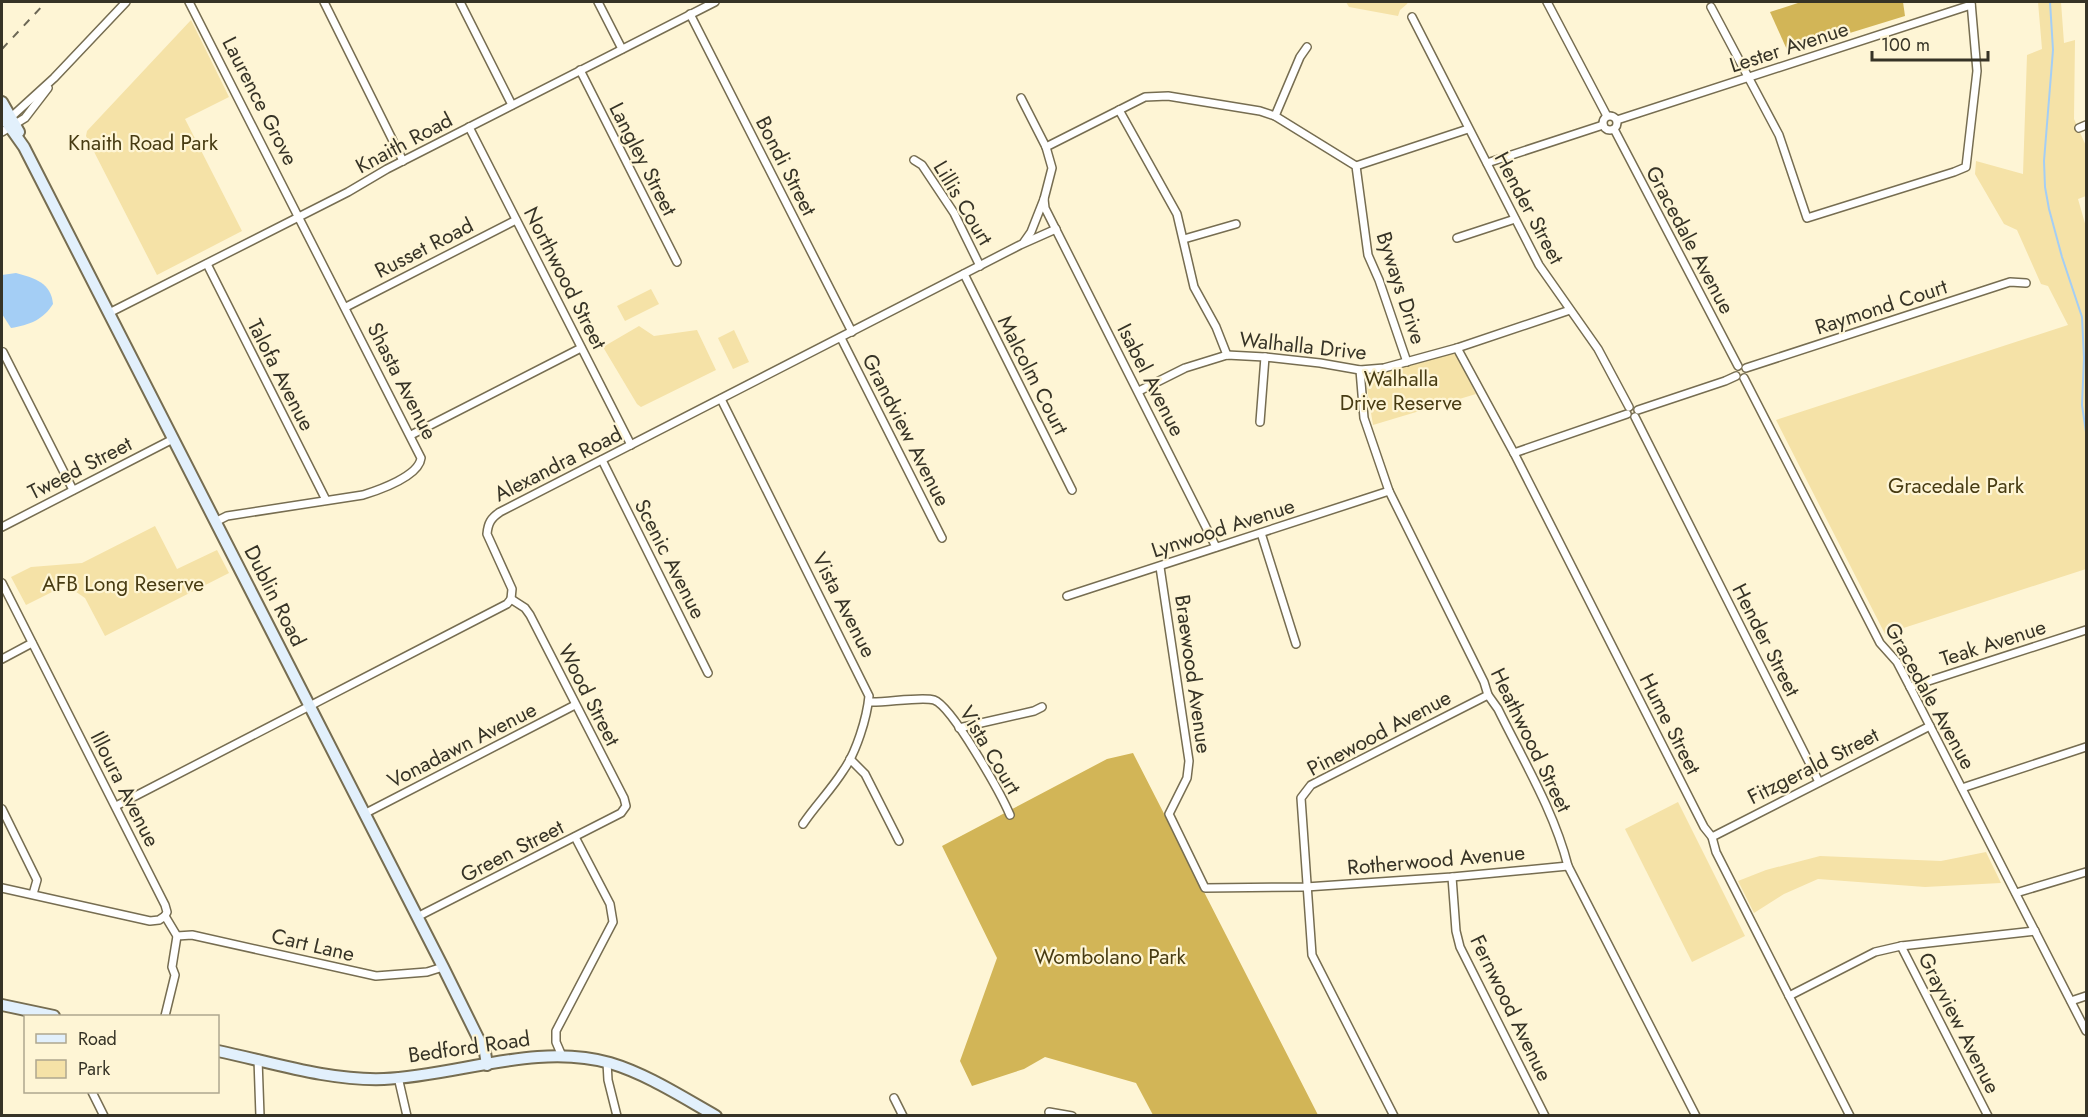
<svg xmlns="http://www.w3.org/2000/svg" width="2088" height="1117" font-family="Jost,sans-serif">
	<rect width="100%" height="100%" fill="#fef5d5"/>
	<g fill="#f5e2a7">
		<path d="M1346,2h62l-1,2 -7,6 -2,6 -49,-9z"/>
		<path d="M2038,2h23l3,41 11,-3 -1,79 12,27v50l-8,3 8,28v342l-201,65 -109,-214 292,-95 -20,-39 -7,-2 -24,-54 -13,-6 -29,-50 1,-13 47,13 4,-119 15,-6z"/>
		<path d="M191,20l38,77 -44,22 57,112 -85,44 -71,-139 1,-5z"/>
		<path d="M651,289l8,15 -34,17 -8,-15z"/>
		<path d="M639,326l15,10 43,-6 19,40 -75,37 -4,-3 -34,-57z"/>
		<path d="M734,330l15,32 -16,7 -15,-31z"/>
		<path d="M1455,353l21,41 -103,31 -8,-49z"/>
		<path d="M155,526l22,43 40,-19 12,23 -124,63 -20,-38 -19,-13 -40,20 -15,-28 20,-10 51,-4z"/>
		<path d="M1678,802l67,134 -53,26 -67,-133z"/>
		<path d="M1986,852l15,31 -76,4 -107,-8 -34,15 -30,19 -16,-32 28,-11 54,-14 121,5z"/>
	</g>
	<g fill="#d2b557">
		<path d="M1801,2h102l2,14 -117,36 -18,-40z"/>
		<path d="M1133,753l185,362h-165l-17,-32 -91,-26 -21,12 -52,17 -12,-25 37,-103 -55,-112 165,-87z"/>
	</g>
	<path fill="#a4cef5" d="M16,273c19,5 35,10 37,31 -10,16 -24,21 -42,24l-9,-14v-39z"/>
	<g fill="none" stroke-linecap="round" stroke-linejoin="round">
		<path stroke="#a4cef5" stroke-width="2" d="M2050,2l3,48 -9,111 1,26 4,22 13,48 20,60 2,41 -2,47 4,27"/>
		<defs>
			<g id="minor">
				<path d="M189,2l232,456c-2,18 -42,32 -58,37l-136,21 -12,6"/>
				<path d="M324,2l79,159"/>
				<path d="M460,2l52,103"/>
				<path d="M598,2l24,47"/>
				<path d="M1547,2l60,114"/>
				<path d="M1711,7l68,128 28,83 147,-46 12,-5 11,-96 -6,-69"/>
				<path d="M690,14l162,318"/>
				<path d="M1412,17l127,248 59,84 31,58"/>
				<path d="M580,70l97,192"/>
				<path d="M1021,98l25,49 6,21 -8,31 -13,33 -7,10"/>
				<path d="M1119,110l58,104 17,73 22,40 11,28"/>
				<circle cx="1610" cy="123" r="7"/>
				<path d="M1275,116l25,-59 7,-10"/>
				<path d="M9,119l45,-41 72,-76"/>
				<path d="M1617,120l354,-115"/>
				<path d="M469,127l162,318"/>
				<path d="M2079,128l7,-3"/>
				<path d="M1614,129l124,237"/>
				<path d="M2,132l23,-14 23,-30"/>
				<path d="M1046,147l99,-50 23,-1 92,15 15,5 81,50 12,89 11,25 28,82"/>
				<path d="M914,160l8,5 32,48 26,53"/>
				<path d="M1487,163l116,-38"/>
				<path d="M1356,166l112,-37"/>
				<path d="M1044,199l1,9 171,339"/>
				<path d="M1457,238l58,-19"/>
				<path d="M1184,239l52,-15"/>
				<path d="M207,264l119,236"/>
				<path d="M964,274l108,216"/>
				<path d="M346,307l170,-87"/>
				<path d="M109,313l239,-121 39,-23 328,-167"/>
				<path d="M841,338l101,200"/>
				<path d="M1457,348l57,105 190,374 8,10 4,15 134,264"/>
				<path d="M3,352l70,138"/>
				<path d="M1746,368l264,-86 16,1"/>
				<path d="M1360,370l4,48 25,73 95,191 4,13 10,14c25,51 56,102 70,157l128,250"/>
				<path d="M1744,378l136,265 17,19 13,25 176,344"/>
				<path d="M1139,391l46,-23 42,-13 38,2 55,6 40,7 24,-2 73,-20 113,-38"/>
				<path d="M721,399l148,297c-2,22 -13,57 -26,75 -12,19 -28,35 -40,53"/>
				<path d="M1638,410l87,-29 11,-5"/>
				<path d="M1635,417l184,365"/>
				<path d="M1260,422l5,-65"/>
				<path d="M411,435l170,-87"/>
				<path d="M1514,453l113,-39"/>
				<path d="M602,460l106,213"/>
				<path d="M2,527l171,-88"/>
				<path d="M1261,533l35,111"/>
				<path d="M1160,567l29,194 -2,17 -18,36 36,74 101,-1 146,-10 116,-11"/>
				<path d="M2,583l163,322 2,7 -2,4 12,20 -5,31 3,8 -10,41"/>
				<path d="M1067,596l322,-105"/>
				<path d="M2,659l30,-16"/>
				<path d="M1910,687l176,-57"/>
				<path d="M869,702c16,1 53,-6 65,-2 18,6 67,94 76,115"/>
				<path d="M959,728l75,-17 8,-4"/>
				<path d="M850,759l15,15 34,67"/>
				<path d="M1962,788l124,-41"/>
				<path d="M116,806l391,-202 4,-5 1,-10 -25,-55c1,-11 4,-16 13,-22l520,-267 36,-16"/>
				<path d="M2,809l35,71 -4,14"/>
				<path d="M364,814l211,-109"/>
				<path d="M1712,837l218,-111"/>
				<path d="M1452,877l4,54 4,16 85,169"/>
				<path d="M2,888l148,33 9,-1 6,-4"/>
				<path d="M2016,893l70,-21"/>
				<path d="M417,917l204,-104 5,-7 -2,-8 -94,-183 -5,-7 -14,-9"/>
				<path d="M177,936l15,-1 184,41 51,-4 16,-5"/>
				<path d="M1901,946l87,170"/>
				<path d="M1789,996l86,-44 26,-6 134,-15"/>
				<path d="M2071,1001l15,-5"/>
				<path d="M562,1056l-6,-14v-11l57,-109 -3,-18 -35,-67"/>
				<path d="M258,1059l2,57"/>
				<path d="M607,1062l1,18 9,36"/>
				<path d="M398,1077l9,39"/>
				<path d="M92,1092l12,24"/>
				<path d="M894,1098l9,18"/>
				<path d="M1049,1112l23,4"/>
				<path d="M1394,1116l-82,-161 -11,-157 10,-13 177,-90"/>
			</g>
			<g id="secondary">
				<path d="M2,102l17,30"/>
				<path d="M2,116l22,31 419,820 42,85 2,13"/>
				<path d="M2,1005l52,11"/>
				<path d="M218,1051c53,11 110,30 166,28 73,-3 153,-37 226,-16 37,11 72,34 106,53"/>
			</g>
		</defs>
		<use href="#minor" stroke="#766d51" stroke-width="10"/>
		<use href="#secondary" stroke="#766d51" stroke-width="14"/>
		<use href="#minor" stroke="#fff" stroke-width="7"/>
		<use href="#secondary" stroke="#e2f0fc" stroke-width="10"/>
		<path stroke="#6c6755" stroke-width="2" stroke-dasharray="8 8" stroke-linecap="butt" d="M2,49l44,-47"/>
	</g>
	<g text-anchor="middle" stroke-width="4.5" stroke-linejoin="round" paint-order="stroke">
		<g font-size="21" fill="#363326" stroke="#fef5d5">
			<text transform="translate(1789 47) rotate(-18)" y="7">Lester Avenue</text>
			<text transform="translate(260 101) rotate(63)" y="7">Laurence Grove</text>
			<text transform="translate(404 143) rotate(-28)" y="7">Knaith Road</text>
			<text transform="translate(643 159) rotate(63)" y="7">Langley Street</text>
			<text transform="translate(786 166) rotate(63)" y="7">Bondi Street</text>
			<text transform="translate(963 203) rotate(59)" y="7">Lillis Court</text>
			<text transform="translate(1529 208) rotate(62)" y="7">Hender Street</text>
			<text transform="translate(1690 240) rotate(62)" y="7">Gracedale Avenue</text>
			<text transform="translate(424 248) rotate(-27)" y="7">Russet Road</text>
			<text transform="translate(565 278) rotate(63)" y="7">Northwood Street</text>
			<text transform="translate(1401 288) rotate(72)" y="7">Byways Drive</text>
			<text transform="translate(1881 307) rotate(-18)" y="7">Raymond Court</text>
			<text transform="translate(1303 346) rotate(6)" y="7">Walhalla Drive</text>
			<text transform="translate(281 375) rotate(63)" y="7">Talofa Avenue</text>
			<text transform="translate(1033 375) rotate(63)" y="7">Malcolm Court</text>
			<text transform="translate(1151 380) rotate(63)" y="7">Isabel Avenue</text>
			<text transform="translate(402 381) rotate(63)" y="7">Shasta Avenue</text>
			<text transform="translate(906 430) rotate(63)" y="7">Grandview Avenue</text>
			<text transform="translate(558 464) rotate(-27)" y="7">Alexandra Road</text>
			<text transform="translate(80 468) rotate(-27)" y="7">Tweed Street</text>
			<text transform="translate(1223 528) rotate(-18)" y="7">Lynwood Avenue</text>
			<text transform="translate(670 559) rotate(63)" y="7">Scenic Avenue</text>
			<text transform="translate(275 596) rotate(63)" y="7">Dublin Road</text>
			<text transform="translate(844 605) rotate(63)" y="7">Vista Avenue</text>
			<text transform="translate(1766 640) rotate(63)" y="7">Hender Street</text>
			<text transform="translate(1993 643) rotate(-18)" y="7">Teak Avenue</text>
			<text transform="translate(1193 674) rotate(82)" y="7">Braewood Avenue</text>
			<text transform="translate(589 695) rotate(63)" y="7">Wood Street</text>
			<text transform="translate(1930 696) rotate(61)" y="7">Gracedale Avenue</text>
			<text transform="translate(1670 724) rotate(63)" y="7">Hume Street</text>
			<text transform="translate(1379 733) rotate(-28)" y="7">Pinewood Avenue</text>
			<text transform="translate(1531 740) rotate(64)" y="7">Heathwood Street</text>
			<text transform="translate(462 745) rotate(-27)" y="7">Vonadawn Avenue</text>
			<text transform="translate(990 750) rotate(59)" y="7">Vista Court</text>
			<text transform="translate(1813 766) rotate(-27)" y="7">Fitzgerald Street</text>
			<text transform="translate(125 789) rotate(63)" y="7">Illoura Avenue</text>
			<text transform="translate(512 851) rotate(-27)" y="7">Green Street</text>
			<text transform="translate(1436 860) rotate(-5)" y="7">Rotherwood Avenue</text>
			<text transform="translate(313 945) rotate(13)" y="7">Cart Lane</text>
			<text transform="translate(1511 1008) rotate(64)" y="7">Fernwood Avenue</text>
			<text transform="translate(1959 1023) rotate(63)" y="7">Grayview Avenue</text>
			<text transform="translate(469 1047) rotate(-8)" y="7">Bedford Road</text>
		</g>
		<g font-size="21" fill="#473b12" stroke="#fef5d5">
			<text x="143" y="150">Knaith Road Park</text>
			<text x="1401" y="386">Walhalla<tspan x="1401" dy="24">Drive Reserve</tspan></text>
			<text x="1956" y="493">Gracedale Park</text>
			<text x="123" y="591">AFB Long Reserve</text>
			<text x="1110" y="964">Wombolano Park</text>
		</g>
	</g>
	<rect width="2088" height="1117" fill="none" stroke="#363326" stroke-width="6"/>
	<rect x="24" y="1015" width="195" height="78" fill="#fef5d5" stroke="#aea78f" stroke-width="1.5"/>
	<rect x="36" y="1034" width="30" height="9" fill="#e2f0fc" stroke="#aea78f" stroke-width="1.5"/>
	<text x="78" y="1045" font-size="18" fill="#363326">Road</text>
	<rect x="36" y="1060" width="30" height="18" fill="#f5e2a7" stroke="#aea78f" stroke-width="1.5"/>
	<text x="78" y="1075" font-size="18" fill="#363326">Park</text>
	<path d="M1872 51v9h116v-9" fill="none" stroke="#363326" stroke-width="3"/>
	<text x="1881" y="51" font-size="18" fill="#363326" stroke="#fef5d5" stroke-width="4.5" paint-order="stroke">100 m</text>
</svg>
